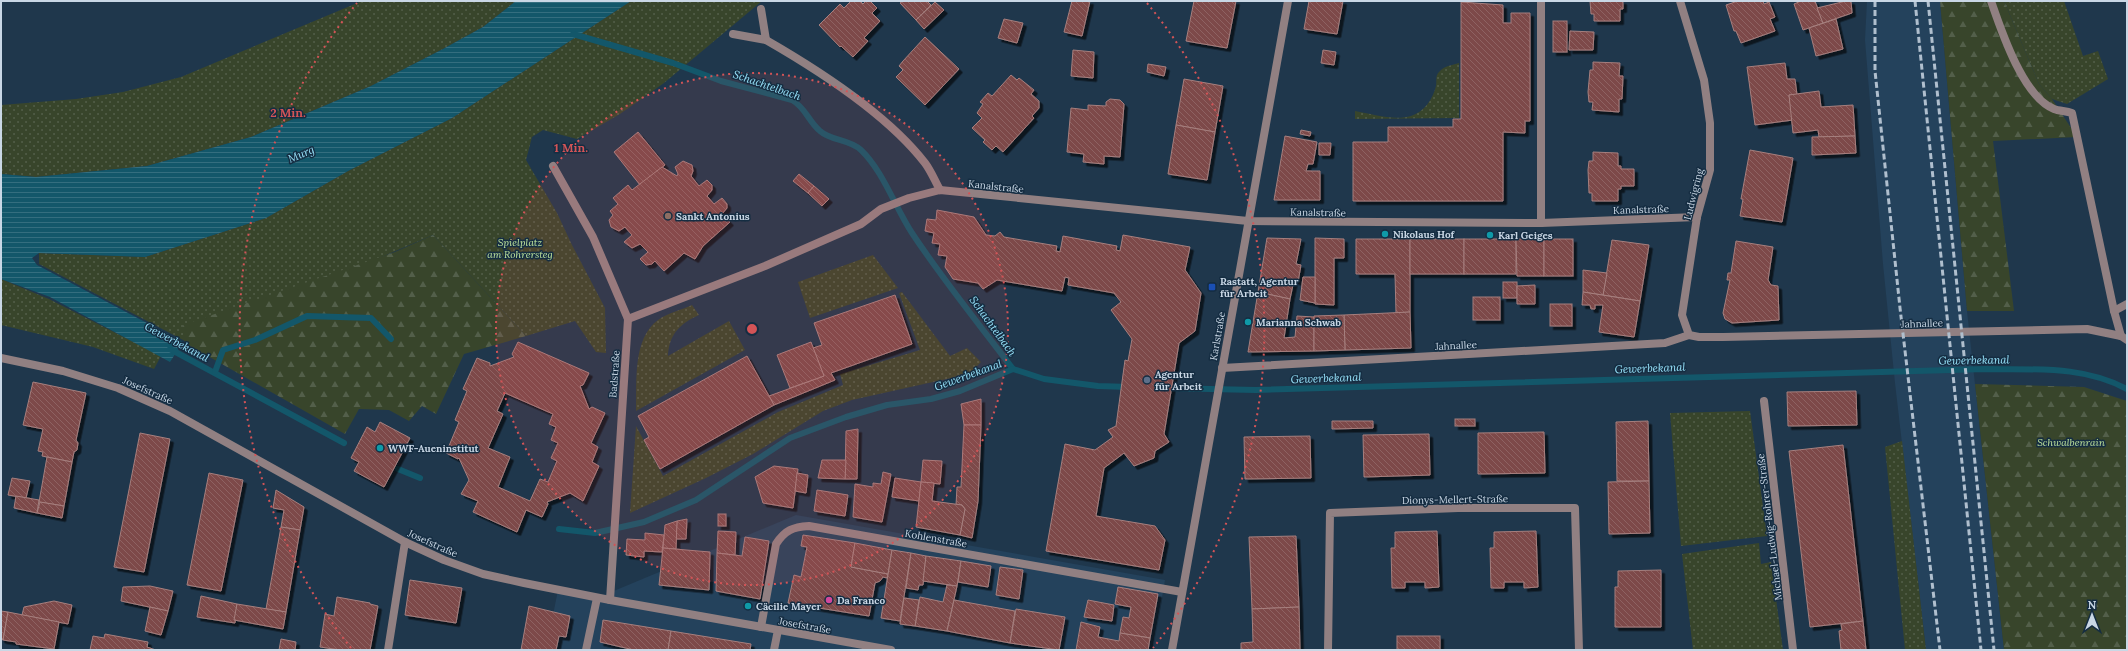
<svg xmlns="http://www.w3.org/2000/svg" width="2128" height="651" font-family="Lora,serif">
	<defs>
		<pattern id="grass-dots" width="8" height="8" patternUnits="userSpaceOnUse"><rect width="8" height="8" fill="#38452b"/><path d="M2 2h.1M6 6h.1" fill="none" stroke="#535f4a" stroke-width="1.8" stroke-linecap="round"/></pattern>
		<pattern id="forest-firs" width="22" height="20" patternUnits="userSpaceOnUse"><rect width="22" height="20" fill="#38452b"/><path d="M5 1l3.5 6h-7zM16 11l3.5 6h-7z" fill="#535f4a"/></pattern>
		<pattern id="water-rules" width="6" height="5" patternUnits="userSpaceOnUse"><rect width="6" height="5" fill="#13576a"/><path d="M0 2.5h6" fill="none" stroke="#346e7f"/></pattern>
		<pattern id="building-back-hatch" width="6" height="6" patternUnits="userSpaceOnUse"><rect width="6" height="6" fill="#7d4948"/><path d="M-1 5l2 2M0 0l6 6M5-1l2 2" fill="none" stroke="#8e6262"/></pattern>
		<filter id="shadow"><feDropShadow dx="3.5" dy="3.5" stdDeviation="0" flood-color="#0009"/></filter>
	</defs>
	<rect width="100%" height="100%" fill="#1f374c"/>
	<g fill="#24425c">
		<path d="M1867,1h73l27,310 37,339h-78l-31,-267 -12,-119 -18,-224z"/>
		<path d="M796,515l369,65 -12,70h-607l12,-60 39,8z"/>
	</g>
	<g fill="url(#grass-dots)">
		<path d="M362,1h154l-33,26 -40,22 -72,37 -120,51 -104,29 -111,11 -35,-3v-69l75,-6 47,-7 58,-15z"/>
		<path d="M631,1h131l-98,82 -44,31 -43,25 -34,-9 -11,7 -6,23 31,53 15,32 33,63 1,45 -10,-1 -21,-31 -49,15 -93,-101 -248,106 -146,-77v-11l106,4 121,-39 82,-47 104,-53z"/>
		<path d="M2004,1h60l19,55 15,-5 10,28 -41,25 -15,-5 -13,-15z"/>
		<path d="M1459,63v55l-104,1v-8c17,3 39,10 56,5 13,-4 22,-17 25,-30 1,-5 -1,-10 3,-14 5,-6 13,-7 20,-9z"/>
		<path d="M873,255l25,33 -88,30 -12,-36z"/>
		<path d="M1,279l48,20 112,57 -7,13 -61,-22 -92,-22z"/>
		<path d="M902,292l48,64 17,-8 14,14 -9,9 -21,7 -99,22 -29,11 -70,43 -47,24 -76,35 6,-87 27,50 115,-64 65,-27 -3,-11 80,-24 -21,-57z"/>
		<path d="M692,305l7,10c-20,9 -30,20 -31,41l61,-35 16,29 -109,61c1,-28 -4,-72 22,-91 9,-7 24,-10 34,-15z"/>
		<path d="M1750,411l17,125 -86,10 -11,-133z"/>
		<path d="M1902,441l24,209h-21l-20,-203z"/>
		<path d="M1759,543l2,21 10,-2 12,88h-90l-11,-96z"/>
	</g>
	<g fill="url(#forest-firs)">
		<path d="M1940,1h64l35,83 13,15 25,38 -84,4 21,170h-47z"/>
		<path d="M433,235l93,101 -62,18 -28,60 -14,-8 -13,15 -20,-11 -30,-1 -14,25 -160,-91 -2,-18 212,-73z"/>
		<path d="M1975,384l109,3 43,14v249h-123z"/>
	</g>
	<path fill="url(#water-rules)" d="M516,1h115l-179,117 -104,53 -82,47 -121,39 -106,-4 -7,5 5,7 146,77 -13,20 -120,-65 -49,-18v-105l35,3 111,-11 104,-29 120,-51 72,-37 40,-22z"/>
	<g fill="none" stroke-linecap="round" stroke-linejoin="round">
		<g stroke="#13576a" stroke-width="6">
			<path d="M573,34l100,29 48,18 71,19c14,8 16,21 28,31 11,10 29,8 41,19 22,21 34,57 51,83 31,47 67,91 101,136"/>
			<path d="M170,349l174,94"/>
			<path d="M215,372l8,-22 32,-10 52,-24 64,2 20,21"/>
			<path d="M1164,388l92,2 729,-21c50,1 97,-4 142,20"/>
			<path d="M398,469l22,9"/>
			<path d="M559,529l36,4 49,-11 52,-22 94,-62 56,-21 41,-12 44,-6 29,-8 53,-22 31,10 54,7 31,1"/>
		</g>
	</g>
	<g fill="url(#building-back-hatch)" stroke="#a67f7e" fill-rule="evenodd" filter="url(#shadow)">
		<path d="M851,1h9l3,3 3,-3h4l7,7 -5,5 8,8 -16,17 4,3 -15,16 -12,-11 -1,1 -21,-22 21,-21 4,4z"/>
		<path d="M903,1h24l4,4 -15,15 -16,-17z"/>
		<path d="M1072,1h18l-8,35 -18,-4z"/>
		<path d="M1194,1h42l-9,47 -41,-7z"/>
		<path d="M1309,1h34l-6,33 -33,-5z"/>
		<path d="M1590,1h33v8h-3v12h-26v-7h-3z"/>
		<path d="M1738,1h25l1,3 5,-2 6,15 -5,2 5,12 -34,12 -5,-12h-2l-8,-26z"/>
		<path d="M1801,1h14l8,22 -20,7 -9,-26z"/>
		<path d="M1846,1h5l1,12 -29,10 -6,-15z"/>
		<path d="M935,2l9,8 -20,19 -8,-9z"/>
		<path d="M1461,2l42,3v18h8v-10h19v108h-5v12l-22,-1v69h-150v-59h35v-15h65v-8h8z"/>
		<path d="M1004,19l19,4 -6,20 -19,-5z"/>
		<path d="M1836,19l7,30 -27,7 -7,-28z"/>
		<rect x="1553" y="21" width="14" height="31"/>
		<path d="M1570,31l24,1 -1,18h-24z"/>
		<path d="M925,37l34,32 -34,36 -29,-28 7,-7 -4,-4 4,-5z"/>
		<path d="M1073,50l21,2 -1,26 -22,-2z"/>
		<path d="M1323,50l13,2 -2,13 -13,-2z"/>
		<path d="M1593,62l27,1 -1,13h4l-1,23h-3v13l-27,-2 1,-8h-4l-1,-10 2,-22h3z"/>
		<path d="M1785,63l2,16h8l2,16h-8l4,25 -38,5 -8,-58z"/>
		<path d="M1148,64l18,3 -2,9 -17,-4z"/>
		<path d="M1011,75l6,5 2,-2 15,12 -3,4 8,7v7l-7,8 2,2 -31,34 -7,-6 -4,4 -9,-8 2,-2 -13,-12 10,-10 -5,-5 6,-9 -3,-2 8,-9 4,3z"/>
		<path d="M1184,79l39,7 -8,46 -39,-7z"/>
		<path d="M1819,91l2,16 32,-2 2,31 -36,1 -1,-7 -25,3 -4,-38z"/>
		<path d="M1110,99l10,1 4,4 -4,53 -16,-1v8l-21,-2 1,-8 -17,-2 4,-44 17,2v-5l18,1v-4z"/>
		<path d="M1176,125l39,7 -8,48 -39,-6z"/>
		<path d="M1301,130l10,2 -1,4 -10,-2z"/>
		<path d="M638,132l27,33 -25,20 -26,-33z"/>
		<path d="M1285,136l32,6 -4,22h-5l-2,7h14v29h-46z"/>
		<path d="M1855,136l1,17 -44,2v-18z"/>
		<path d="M1319,143h12l-1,12h-11z"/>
		<path d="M1750,150l43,8 -11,64 -42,-6 3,-17h-2z"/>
		<path d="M1593,152l25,1v13h3v3h13v17h-13v3h-3v12h-26v-8h-3l-1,-23 1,-9h4z"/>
		<path d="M683,161l9,4 1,6 -2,5 8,10 8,-6 5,5v5l-5,6 7,8 8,-6 5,6v4l-5,6 8,8 -27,24 -8,13 -11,-6 -20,18 -9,-10 -3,3 -6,1 -6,-6 8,-7 -8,-8 -8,4 -8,-6 8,-7 -7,-8 -6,4 -8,-4 -2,-7 4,-5 -3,-4 8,-7 -5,-6 15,-13 4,5 30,-23 15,9 1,-2 -3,-7z"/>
		<path d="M799,174l15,12 -6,7 -15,-12z"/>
		<path d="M814,186l15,13 -7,7 -14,-13z"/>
		<path d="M937,210l37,7 12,18 9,1 5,-4 4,5 53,9 -1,5 4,1 3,-16 54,10 -1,4 4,1 3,-16 67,12 -5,23 16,23 -6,38 -16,12 -15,91 5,8 -14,9 -1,7 -20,8 -10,-13 -20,15 -8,48 59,10 10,14 -6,30 -113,-19 19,-107 30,6 18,-13 -5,-7 8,-4 9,-66 3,1 4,-22 -21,-29 10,-8 -7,-9 -46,-8 1,-7 -4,-1 -3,14 -65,-11 -14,9 -5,-6 -25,-4 -8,-12 2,-11 -9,-1 2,-11 -8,-1 2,-10 -9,-2 2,-12 9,1z"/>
		<path d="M1267,238l34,1 -5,25 5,1 -3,17 -4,-2 -4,19 -32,-7z"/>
		<path d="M1315,238l29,1v19h-10v47l-19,-1z"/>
		<path d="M1356,239h54v73l-14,1 -1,-39h-39z"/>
		<rect x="1410" y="239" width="54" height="35"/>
		<rect x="1464" y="239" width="52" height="35"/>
		<path d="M1516,239h28v37h-27z"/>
		<rect x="1544" y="239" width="29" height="37"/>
		<path d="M1612,240l37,5 -9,56 -37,-6z"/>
		<path d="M1736,241l37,6 -5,33 3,5 7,1 1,34 -47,3 -7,-4 -2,-6 7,-33h-3l1,-7h3z"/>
		<path d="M1583,270l24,3 -4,22 -20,-3z"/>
		<path d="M1303,277h12v26l-15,-3z"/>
		<rect x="1503" y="282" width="14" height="16"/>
		<path d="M1535,285v19h-18v-18z"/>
		<path d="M1258,292l32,7 -6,39 11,-1 2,-21 17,1v34l-66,1z"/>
		<path d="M1583,292l57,9 -6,36 -35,-5 4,-27h-8v4h-4l-1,-4h-8z"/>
		<path d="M895,295l17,49 -81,29 4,7 -61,25 -5,-9 55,-20 -11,-28 9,-3 -8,-22z"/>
		<rect x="1473" y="297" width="27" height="23"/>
		<rect x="1550" y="304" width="22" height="22"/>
		<path d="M1410,312l1,36 -66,2 -1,-35z"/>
		<path d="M1344,315l1,35 -31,1v-35z"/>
		<path d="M518,342l71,31 -6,12 -3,1 9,23 3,-2 13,6 -14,30 7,4 -6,15 7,4 -16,35 -13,-8 -23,9 1,2 -6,13 -16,-7 -9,22 -44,-20 5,-11 -17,-7 8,-14 -10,-22 -1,1 -12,-6 13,-31 -4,-2 12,-29 -4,-2 14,-31 13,5v3l24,-9 -2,-3zM505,393l48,21 -4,10 7,3 -5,13 7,3 -7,15 6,3 -9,21 -8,-3 -10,22 -32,-14 12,-30 -22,-9 15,-34 -6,-3z"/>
		<path d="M811,342l13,34 -34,12 -13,-33z"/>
		<path d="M747,356l27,49 -114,64 -16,-29 5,-3 -11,-21z"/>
		<path d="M33,382l53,11 -10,47 2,3 -1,7 -3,2 -2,10 -30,-6 1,-4 -5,-1 5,-22 -20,-4z"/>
		<path d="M1856,391l1,34 -69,1 -1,-34z"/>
		<path d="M981,399v26h-17l-3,-21z"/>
		<rect x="1455" y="419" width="20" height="7"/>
		<path d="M1332,421h41v7l-41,1z"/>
		<path d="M1648,421l1,60h-32l-1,-59z"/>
		<path d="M380,422l30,16 -26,49 -30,-16 5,-9 -8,-4 16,-31 8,5z"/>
		<path d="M964,425h17l-3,76 -6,37 -12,-3 5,-26 -3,-4h-6l1,-18h4z"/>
		<path d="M858,429l-1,50h-12l1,-48z"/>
		<path d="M1544,432l1,41 -67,1v-41z"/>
		<path d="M140,433l30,6 -26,133 -30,-5z"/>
		<path d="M1429,434l1,41 -66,2 -1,-42z"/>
		<path d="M1310,436l1,42 -66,1 -1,-42z"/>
		<path d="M1843,445l20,176 -53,6 -21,-176z"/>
		<path d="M47,457l25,5 -8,44 -25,-4z"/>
		<path d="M822,460h24l-1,19 -27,-1z"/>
		<path d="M923,460l19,1 -2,23 -19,-2z"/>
		<path d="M774,466l24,3 -5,39 -30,-5 -8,-26z"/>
		<path d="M883,472l8,2 -9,48 -29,-5 2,-33 18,3v-4l8,1z"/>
		<path d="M209,473l34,7 -22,111 -34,-6z"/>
		<path d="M797,473l11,2 -2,18 -11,-2z"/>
		<path d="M12,478l18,3 -4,17 -18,-3z"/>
		<path d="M895,478l26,4 -2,19 -27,-4z"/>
		<path d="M1649,481l1,52 -41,1 -1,-52z"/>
		<path d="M921,482l13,1 -2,18 30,4 3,4 -5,26 -44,-8z"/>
		<path d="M276,490l28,17 -4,23 -19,-3 3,-17 -11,-2z"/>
		<path d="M817,490l31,5 -3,21 -31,-5z"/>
		<path d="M16,496l23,4 -2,13 -23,-5z"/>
		<path d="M40,502l24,4 -2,12 -25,-5z"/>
		<rect x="718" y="514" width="8" height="12"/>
		<path d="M687,519l-1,20h-10l1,-18z"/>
		<path d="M677,521l-1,28 -13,-1 2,-23z"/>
		<path d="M281,527l19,3 -14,82 -20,-3z"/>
		<path d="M718,531l18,1 -1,23 -18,-2z"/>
		<path d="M1437,531l2,56 -14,1v-6h-20v6h-13l-1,-40h4v-16z"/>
		<path d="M1536,531l2,56 -14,1v-6h-20v6h-13l-1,-40h4v-16z"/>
		<path d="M645,533l19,2 -2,17 -18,-1v6l-18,-2 1,-16 18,1z"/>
		<path d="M803,535l52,8 -4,24 37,7 -1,4 -4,-1 -3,4 -5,2 -6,33 -81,-13 6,-28 7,2 6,-30 -6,-1z"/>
		<path d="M1296,536l3,71 -47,2 -3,-72z"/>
		<path d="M745,537l24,4 -9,58 -44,-8 1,-38 25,3z"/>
		<path d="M855,543l37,7 -4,24 -37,-7z"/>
		<path d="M663,548l47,4 -1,38 -50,-5z"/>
		<path d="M892,550l19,3 -11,68 -19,-3z"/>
		<path d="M911,553l15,3 -3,29h-4l-1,5 -12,-2z"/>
		<path d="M926,556l35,5 -4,25 -34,-5z"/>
		<path d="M961,561l30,5 -3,21 -30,-5z"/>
		<path d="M1000,567l23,3 -4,29 -23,-4z"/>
		<path d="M1661,570v57h-46v-40h3v-16z"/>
		<path d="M410,580l52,8 -6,35 -51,-8z"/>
		<path d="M947,585l10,1 -10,45 -32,-5 5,-29 23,5z"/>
		<path d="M150,586l23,5 -5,20 -47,-10 2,-14z"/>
		<path d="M1118,587l40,7 -8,44 -30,-5 3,-16 6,1 2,-11 -16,-3z"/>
		<path d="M201,596l36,8 -2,19 -38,-6z"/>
		<path d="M337,597l33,6v1l8,2 -8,44h-30l-20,-3 5,-33 9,2z"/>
		<path d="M904,598l15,2 -4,26 -15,-2z"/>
		<path d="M954,600l61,11 -5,32 -63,-12z"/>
		<path d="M1088,600l26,5 -2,16 -28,-4z"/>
		<path d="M54,601l18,4 -4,19 -46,-9 2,-8z"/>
		<path d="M237,604l49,8 -3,17 -49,-9z"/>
		<path d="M529,606l41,10 -4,21 -7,-1 -3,14h-35z"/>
		<path d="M150,607l18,4 -7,24 -16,-4z"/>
		<path d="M1299,607l1,43h-59v-7l12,-1 -1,-33z"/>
		<path d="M1016,609l49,8 -6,33 -49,-7z"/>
		<path d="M1,611l7,1 -5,28 -2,-1z"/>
		<path d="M8,612l51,10 -5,27 -38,-5v-2l-13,-2z"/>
		<path d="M603,620l68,11 -3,19h-34l-34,-8z"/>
		<path d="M1863,621l3,29h-25l-2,-19 3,-1 -1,-6z"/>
		<path d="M1081,622l19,5 -2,10 21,4 1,-8 30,5 -2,12h-72z"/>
		<path d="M671,631l80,13 -1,6h-82z"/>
		<path d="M105,634l43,8 -1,5 9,3h-66l3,-14 11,2z"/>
		<rect x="1397" y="636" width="43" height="14"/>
		<path d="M281,639l15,3 -1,8h-16z"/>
	</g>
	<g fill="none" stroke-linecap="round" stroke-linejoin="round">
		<g stroke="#918082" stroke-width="8">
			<path d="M733,34l33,6 -5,-31"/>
			<path d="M1541,223v-222"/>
			<path d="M1222,368l443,-25 24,-8"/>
		</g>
		<g stroke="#918082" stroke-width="8">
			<path d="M1680,1l24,79 6,43v47l-13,47 -15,98 7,20 10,2h24l364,-8 34,7 6,4"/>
			<path d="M1991,1c10,29 32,96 63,108 5,2 12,2 18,4l42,198 7,25"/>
			<path d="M766,40c54,31 121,74 159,123 6,8 10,18 15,27"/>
			<path d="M553,166l40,71 35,82 -18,281"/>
			<path d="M2114,311l13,-7"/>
			<path d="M628,319l137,-53 96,-42 20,-15 28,-11 31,-8 308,31 293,2 156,-6"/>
			<path d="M1,358l62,13 55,17 52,23 235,131 39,18 39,14 41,9 86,17 281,50"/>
			<path d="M1764,401l29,249"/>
			<path d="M761,627l15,-83c9,-14 17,-17 33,-18l373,66"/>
			<path d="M388,650l17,-108"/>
			<path d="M586,650l11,-52"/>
			<path d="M774,650l4,-20"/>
			<path d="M1328,650l2,-137 128,-5h117l4,142"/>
		</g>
		<path stroke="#918082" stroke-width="8" d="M1172,650l116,-649"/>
		<g stroke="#b0bfce" stroke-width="3" stroke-dasharray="6 3" stroke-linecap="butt">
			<path d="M1875,1v70l25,237 40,342"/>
			<path d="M1915,1l66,649"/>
			<path d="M1928,1l66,649"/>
		</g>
	</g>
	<circle cx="752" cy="329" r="256" fill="#d35457" fill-opacity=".12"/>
	<g fill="none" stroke="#d35457" stroke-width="2" stroke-dasharray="2 4">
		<circle cx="752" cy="329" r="256"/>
		<path d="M351 648A512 512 0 0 1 357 3M1147 3A512 512 0 0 1 1153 648"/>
	</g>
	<circle fill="#8d6e63" stroke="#152d42" stroke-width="1.5" cx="668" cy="216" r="4"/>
	<g fill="#0f9aa8" stroke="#152d42" stroke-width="1.5">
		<circle cx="1385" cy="234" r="4"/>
		<circle cx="1490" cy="235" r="4"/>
		<circle cx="1248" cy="322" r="4"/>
		<circle cx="380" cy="448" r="4"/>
		<circle cx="748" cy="606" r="4"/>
	</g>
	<rect fill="#1a4fb4" stroke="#152d42" stroke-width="1.5" x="1208" y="283" width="8" height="8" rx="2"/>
	<circle fill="#5c6f8a" stroke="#152d42" stroke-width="1.5" cx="1147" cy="380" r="4"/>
	<circle fill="#d1479c" stroke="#152d42" stroke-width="1.5" cx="829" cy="600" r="4"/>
	<g text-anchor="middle" stroke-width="3" stroke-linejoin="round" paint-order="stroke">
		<g font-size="10" fill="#c9d7e5" stroke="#152d42">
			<text transform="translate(996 186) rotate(6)" y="4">Kanalstraße</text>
			<text transform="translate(1693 194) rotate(-76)" y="4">Ludwigring</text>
			<text transform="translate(1641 209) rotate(-2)" y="4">Kanalstraße</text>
			<text transform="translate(1318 212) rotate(1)" y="4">Kanalstraße</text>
			<text transform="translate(1922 323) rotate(-2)" y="4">Jahnallee</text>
			<text transform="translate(1217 336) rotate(-80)" y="4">Karlstraße</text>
			<text transform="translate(1456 345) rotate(-3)" y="4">Jahnallee</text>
			<text transform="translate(614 374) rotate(-86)" y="4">Badstraße</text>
			<text transform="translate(148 390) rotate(24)" y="4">Josefstraße</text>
			<text transform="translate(1455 499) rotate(-1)" y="4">Dionys-Mellert-Straße</text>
			<text transform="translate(1769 527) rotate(-97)" y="4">Michael-Ludwig-Rohrer-Straße</text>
			<text transform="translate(936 538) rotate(10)" y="4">Kohlenstraße</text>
			<text transform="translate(433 543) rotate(24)" y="4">Josefstraße</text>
			<text transform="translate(805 625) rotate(10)" y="4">Josefstraße</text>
		</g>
		<g font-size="10" font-weight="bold" fill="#c9d7e5" stroke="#152d42" text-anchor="start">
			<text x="676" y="220">Sankt Antonius</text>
			<text x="1393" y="238">Nikolaus Hof</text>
			<text x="1498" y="239">Karl Geiges</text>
			<text x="1220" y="285">Rastatt, Agentur<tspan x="1220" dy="12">für Arbeit</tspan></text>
			<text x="1256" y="326">Marianna Schwab</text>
			<text x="1155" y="378">Agentur<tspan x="1155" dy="12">für Arbeit</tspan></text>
			<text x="388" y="452">WWF-Aueninstitut</text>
			<text x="837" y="604">Da Franco</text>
			<text x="756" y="610">Cäcilie Mayer</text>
		</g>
		<g font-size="10" font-style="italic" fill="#bee29b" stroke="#152d42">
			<text x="520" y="246">Spielplatz<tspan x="520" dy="12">am Rohrersteg</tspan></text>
			<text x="2071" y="446">Schwalbenrain</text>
		</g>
		<g font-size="11" font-style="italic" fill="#96e0f8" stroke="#152d42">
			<text transform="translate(767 85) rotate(19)" y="4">Schachtelbach</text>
			<text transform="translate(301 154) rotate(-23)" y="4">Murg</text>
			<text transform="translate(993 326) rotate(54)" y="4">Schachtelbach</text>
			<text transform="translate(177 342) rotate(28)" y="4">Gewerbekanal</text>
			<text transform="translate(1974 360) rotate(-1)" y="4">Gewerbekanal</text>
			<text transform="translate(1650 368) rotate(-2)" y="4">Gewerbekanal</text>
			<text transform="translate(968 375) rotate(-20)" y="4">Gewerbekanal</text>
			<text transform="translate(1326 378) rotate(-2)" y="4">Gewerbekanal</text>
		</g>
	</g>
	<circle cx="752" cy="329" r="6" fill="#d35457" stroke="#152d42" stroke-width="2"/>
	<g font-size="12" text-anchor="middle" font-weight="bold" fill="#d35457" stroke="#152d42" stroke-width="3" stroke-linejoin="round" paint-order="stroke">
		<text x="288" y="117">2 Min.</text>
		<text x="571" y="152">1 Min.</text>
	</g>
	<rect width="2128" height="651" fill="none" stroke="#c9d7e5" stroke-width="4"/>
	<g transform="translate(2092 615)" stroke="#152d42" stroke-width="3" paint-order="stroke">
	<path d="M0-3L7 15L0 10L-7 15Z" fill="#c9d7e5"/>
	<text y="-6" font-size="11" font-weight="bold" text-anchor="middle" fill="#c9d7e5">N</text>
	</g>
</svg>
